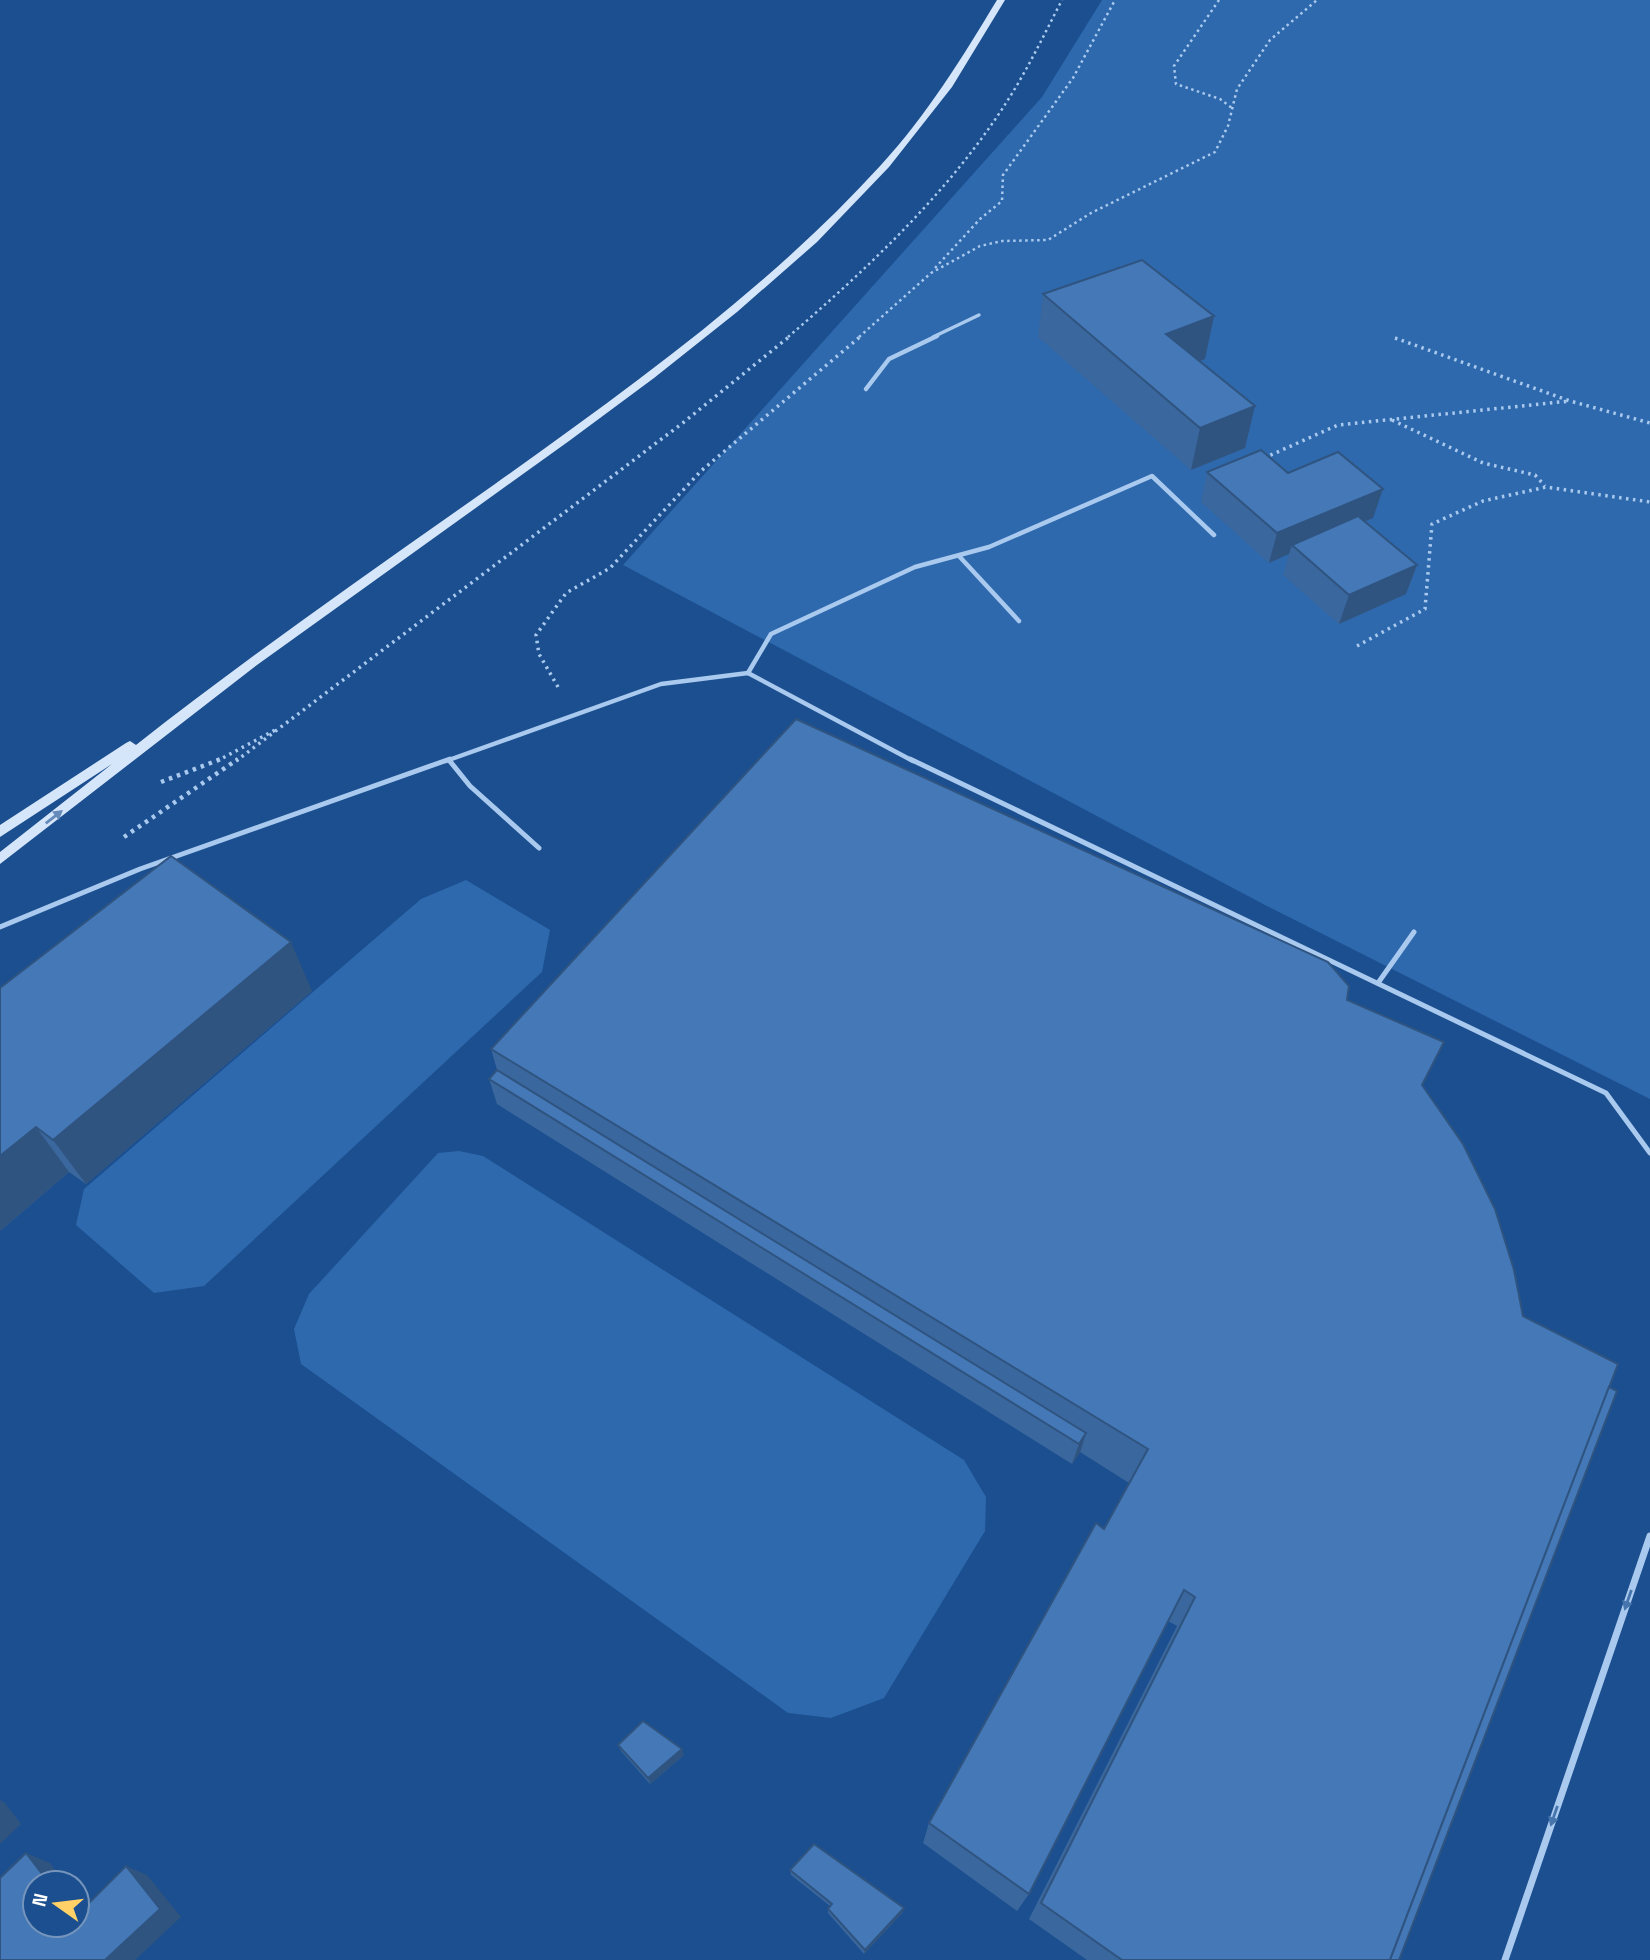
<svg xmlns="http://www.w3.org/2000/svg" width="1650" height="1960" font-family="'Space Grotesk',sans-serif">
	<rect width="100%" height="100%" fill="#1b4f8f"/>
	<g fill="#2e69ad">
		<path d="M1102,0h548v1099l-385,-194 -642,-340 419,-468z"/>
		<path d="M466,880l84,50 -8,42 -338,314 -50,7 -78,-68 8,-36 337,-290z"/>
		<path d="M459,1151l24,5 481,304 22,37 -1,34 -101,167 -53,20 -43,-5 -487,-349 -7,-35 15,-35 129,-141z"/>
	</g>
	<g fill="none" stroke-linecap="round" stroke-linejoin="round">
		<g stroke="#a9c9ee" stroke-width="2.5" stroke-dasharray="2.5 3.5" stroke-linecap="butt">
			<path d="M1219,0l-45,66 2,18 44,15 12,9"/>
			<path d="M935,268l45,-49 22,-18 1,-26 70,-97 42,-78"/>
			<path d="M788,337c85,-73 175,-158 232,-257 15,-26 28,-53 42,-80"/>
			<path d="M859,337l72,-64 49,-27 22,-5 46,-1 43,-27 124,-61 13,-26 9,-37 33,-49 47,-40"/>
		</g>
		<g stroke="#a9c9ee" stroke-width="3.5" stroke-dasharray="2.5 4.5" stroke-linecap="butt">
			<path d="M1395,338l175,63 80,22"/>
			<path d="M1392,420l91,43 52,12 10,11"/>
			<path d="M1264,458l74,-33 232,-24"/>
			<path d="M1357,646l68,-37 7,-85 51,-23 63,-14 104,15"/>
			<path d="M558,687l-19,-33 -3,-19 30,-42 44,-25 91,-97 160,-135"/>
			<path d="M217,761l60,-32"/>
			<path d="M236,761l448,-339 106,-86"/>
		</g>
		<g stroke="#a9c9ee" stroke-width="4.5" stroke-dasharray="3.5 5" stroke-linecap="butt">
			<path d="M161,782l60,-23"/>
			<path d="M124,837l114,-78"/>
		</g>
		<path stroke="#a9c9ee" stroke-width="3.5" d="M933,337l46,-22"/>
		<g stroke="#a9c9ee" stroke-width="4.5">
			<path d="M866,389l23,-30 48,-23"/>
			<path d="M959,556l60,65"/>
			<path d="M748,673l23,-39 144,-67 74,-20 163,-71 62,59"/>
			<path d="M446,761l215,-77 87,-11 165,88"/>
		</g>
		<g stroke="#a9c9ee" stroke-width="5">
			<path d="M910,759l696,334 44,60"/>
			<path d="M449,760l21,26 69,62"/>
			<path d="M0,927l140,-58 310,-110"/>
			<path d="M1378,983l36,-51"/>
		</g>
		<path stroke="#a9c9ee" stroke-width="7" d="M1505,1960l145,-424"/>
		<path fill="#d6e6fa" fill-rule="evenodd" d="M997,0h8l-53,87 -63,80 -72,75 -80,70 -83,66 -85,63 -312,224 -257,199v-12l112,-88 -112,73v-12l126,-82 4,-2 6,4c116,-91 238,-176 359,-261 136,-97 273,-195 386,-319 46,-50 81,-107 116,-165z"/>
	</g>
	<g fill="#3a679d">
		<path d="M1043,294l171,22 -9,43 -5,2 45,87 -54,22 -153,-133z"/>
		<path d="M1207,472l81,1 85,45 -8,4 52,43 -11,29 -67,30 -56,-49 6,-21 -20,9 -68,-61z"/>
		<path d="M0,988l312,3 -226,193 -17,-12 -69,59z"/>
		<path d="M1347,1000l75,85 -23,875h-312l-58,-41 148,-293 -9,-5 -139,273 -12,17 -94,-68 6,-20 175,-294 25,-46 -49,-31 -8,12 -575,-360 -8,-25 8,-9 -6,-21z"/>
		<path d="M618,1745l66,10 -34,29 -29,-33z"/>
		<path d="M790,1870l113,42 -39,42 -36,-41v-4l2,-3 -39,-31z"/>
	</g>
	<g fill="#305480">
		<path d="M1214,316l-9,43 -46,17 7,-42z"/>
		<path d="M1255,406l-10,42 -54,22 9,-42z"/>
		<path d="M1383,489l-10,29 -76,32 -5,-5 -3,9 -20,9 8,-30z"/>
		<path d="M1417,565l-11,29 -67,30 10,-29z"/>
		<path d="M291,942l21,49 -226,193 -33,-44z"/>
		<path d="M36,1127l33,45 -69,59v-75z"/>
		<path d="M1086,1433l-6,20 -8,11 7,-20z"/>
		<path d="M682,1749l2,6 -34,29 -2,-6z"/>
		<path d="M0,1800l4,2 17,22 -21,20z"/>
		<path d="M26,1853l24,10 15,20h-16z"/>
		<path d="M126,1866l21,9 34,42 -46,43h-30z"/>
		<path d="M77,1898l21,27 -21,-7z"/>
		<path d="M904,1908l-1,4 -39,42 1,-4z"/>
	</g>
	<g fill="#4478b7" stroke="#305480" stroke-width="2">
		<path d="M1142,260l72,56 -48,18 89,72 -55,22 -157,-134z"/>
		<path d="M1261,450l27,23 50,-21 45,37 -106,44 -70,-61z"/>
		<path d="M1358,516l59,49 -68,30 -57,-50z"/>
		<path d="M796,719l532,243 21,24 -2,14 97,42 -22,43 41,59 32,65 19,61 9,46 95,48 -228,596h-268l-81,-57 154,-306 -11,-7 -155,304 -100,-71 167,-300 8,6 44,-80 -657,-400z"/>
		<path d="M171,856l120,86 -238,198 -17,-13 -36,29v-168z"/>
		<path d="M497,1070l589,363 -7,11 -590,-365z"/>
		<path d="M1609,1387l8,4 -218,569h-9z"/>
		<path d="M643,1721l39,28 -34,29 -30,-33z"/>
		<path d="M814,1844l90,64 -39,42 -37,-41 4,-5 -42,-34z"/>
		<path d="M26,1853l23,30h-14v42h42v-10l49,-49 34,43 -55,51h-105v-82z"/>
	</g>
	<defs><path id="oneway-solid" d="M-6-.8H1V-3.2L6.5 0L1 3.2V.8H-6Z" transform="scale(1.75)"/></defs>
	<use fill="#668bba" href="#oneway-solid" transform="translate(54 817) rotate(-38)"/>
	<g fill="#4674ac">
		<use href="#oneway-solid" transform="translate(1628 1600) rotate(109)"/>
		<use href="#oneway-solid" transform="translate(1554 1816) rotate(109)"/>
	</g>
	<g transform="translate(56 1904) rotate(284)"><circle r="33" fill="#1b4f8f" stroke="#7695bc" stroke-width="2"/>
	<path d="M0-5L12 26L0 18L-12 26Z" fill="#ffd166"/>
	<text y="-10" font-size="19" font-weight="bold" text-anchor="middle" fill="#ffffff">N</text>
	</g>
</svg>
